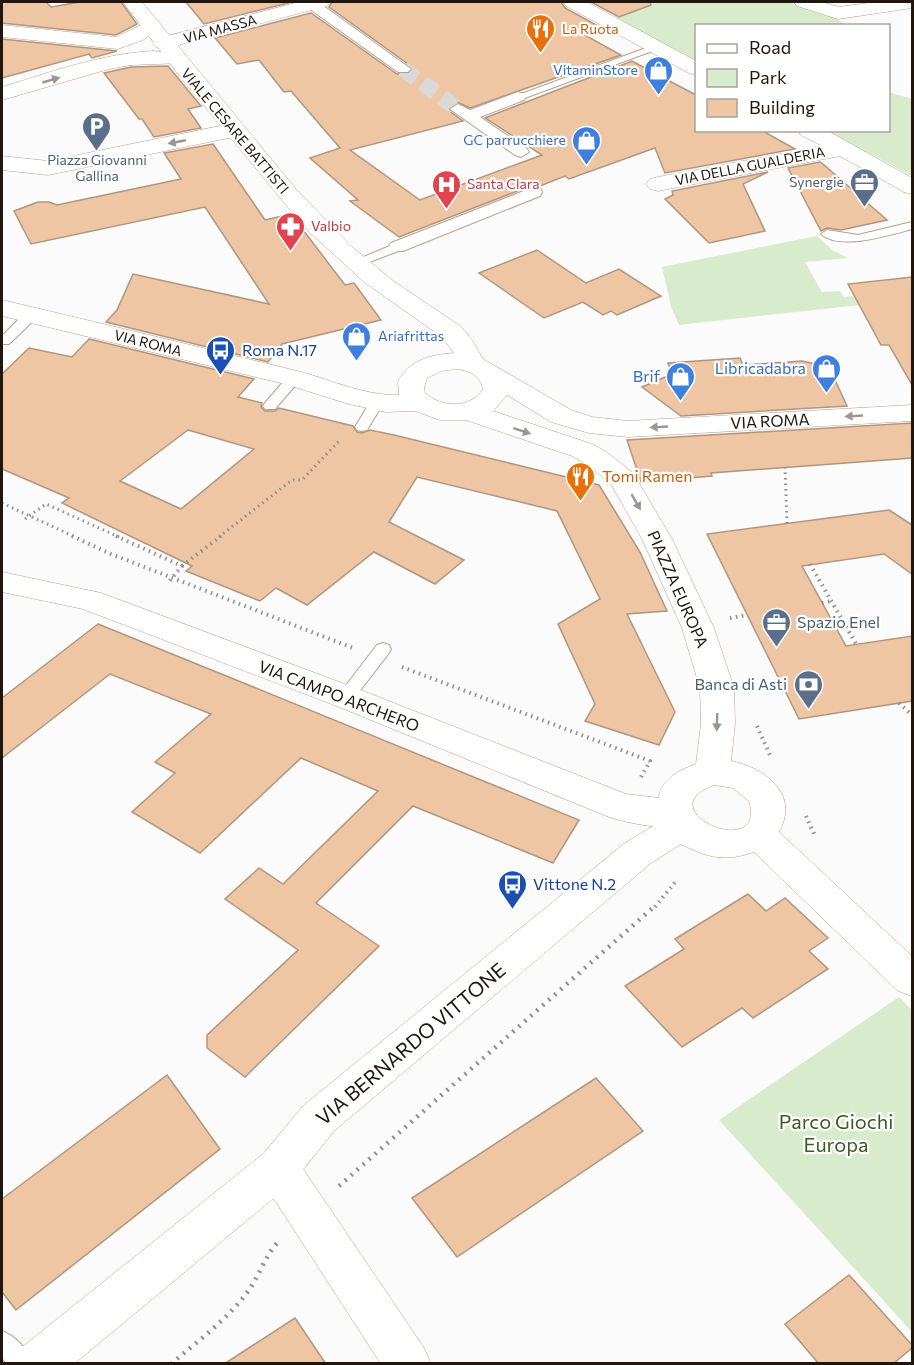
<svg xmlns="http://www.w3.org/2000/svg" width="914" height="1365" font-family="Commissioner,sans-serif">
	<rect width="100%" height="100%" fill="#fbfbfb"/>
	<g fill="#d8eccd">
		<path d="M609,2h179l48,16 9,7 -149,1v36l-82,-43 15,-6z"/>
		<path d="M889,92l23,7v77l-85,-45 61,-1z"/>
		<path d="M817,236l15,14 16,8 -43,4 17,30 18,-1 4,6 9,-1 7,9 -181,20 -8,-18 -9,-40z"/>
		<path d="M899,997l13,13v322l-193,-212z"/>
	</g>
	<g fill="#eec6a4" stroke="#b0967f" stroke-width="1.5" fill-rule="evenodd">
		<path d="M2,2h44l5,5 29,-5h41l16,22 -21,11 -114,-12z"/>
		<path d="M186,2h106l-88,22z"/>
		<path d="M332,2h229l4,6 35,19 -19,6 40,22 -151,53 -13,-6 -9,8 15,11 -113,29 70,50 122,-45 -57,-37 147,-57 64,34v35h65l34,19 -130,24 -10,-25 -86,31 -4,-3 -25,10 -7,-1 -134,52 -49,-36 8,-1 -48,-42 30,-10 -49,-57 -7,1 -25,-32 -22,4 -22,-26 96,-25 86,61h11l5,-3 -1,-4 -83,-60z"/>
		<path d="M591,2h59l1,3 -32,12z"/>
		<path d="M2,39l115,12 -25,7 -3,-4 -87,24z"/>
		<path d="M168,66l33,40 -13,3 13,19 -47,9 -12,-18h-3l-35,-46 27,-6z"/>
		<path d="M213,144l52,76 26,-6 54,71 9,-2 27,37 -99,24 -14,18 -162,-40 11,-12 16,-36 136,30 -64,-97 -174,37 -17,-33 24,-9h11l8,3 124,-26 -17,-26z"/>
		<path d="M820,162l3,2 64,56 -46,10 -14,-2 -6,3 -33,-63z"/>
		<path d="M768,172l-25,12 22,47 -56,12 -44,-44 8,-4 -1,-4z"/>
		<path d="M537,250l49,33 33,-14 42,27 -44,19 -6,-4 -8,4 -20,-13 -39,16 -65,-45z"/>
		<path d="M912,277v108l-23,-40h-8l-33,-61z"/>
		<path d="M89,339l165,40 -16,18 24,6 -1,4 4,4h10l4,-3 74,18 4,6 5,1 8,-3 24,5 205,50 41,67 27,59 -40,3 48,98 -16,33 -74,-24 10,-17 -37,-80 42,-25 -43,-88 -140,-34 -28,45 75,38 -29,24 -61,-32 -67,53 -31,-17 -16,13 -74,-30 6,-5 -130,-63 7,-5 -67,-29v-95l27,-26 43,9zM188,430l66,19 -73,60 -61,-28z"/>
		<path d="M740,358l3,7 59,-4 27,6 18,39 -166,10 -39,-29 30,-13 -4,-11z"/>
		<path d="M912,423v35l-201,15 1,3 -71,6 -14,-42z"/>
		<path d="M889,510l23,15v49l-28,-20 -82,12 44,80 66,-10v65l-113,18 -92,-185z"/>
		<path d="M98,624l148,60 333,136 -26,43 -140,-57 -97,97 63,43 -134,131 -38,-29v-13l91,-85 -73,-51 34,-31 24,16 95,-93 -77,-33 -101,95 -68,-41 43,-39 -20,-11 56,-48 -101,-40 -108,84v-60z"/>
		<path d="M748,894l18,17 19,-13 43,40 -19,13 19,18 -75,49 -11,-10 -60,39 -57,-61 59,-37 -9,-10z"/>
		<path d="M167,1075l53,74 -204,161 -14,-18v-93z"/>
		<path d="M596,1078l47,53 -186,126 -45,-59z"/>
		<path d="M849,1275l63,70v3l-19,16h-74l-34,-40z"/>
		<path d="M295,1318l31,46h-102z"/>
	</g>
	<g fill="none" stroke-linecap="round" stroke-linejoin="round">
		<path stroke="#dad9d7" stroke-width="16" stroke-dasharray="16 8" stroke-linecap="butt" d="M403,69l55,40"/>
		<defs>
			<g id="service">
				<path d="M654,45l9,2 -141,52 -4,1 -5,-3z"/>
				<path d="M912,222v7c-22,6 -72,22 -91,5l6,-4 31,5z"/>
				<path d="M397,243l6,4 -2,3 -42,16h-8l-2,-3z"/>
				<path d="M31,311l5,1 1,3 -1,3 -27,26h-7v-8l24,-24z"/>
				<path d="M294,374l7,4 -2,3 -24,28h-10l-2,-3 2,-3 24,-28z"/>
				<path d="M377,398l7,4 -17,28 -5,1 -5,-1 -2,-3 17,-28z"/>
				<path d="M383,643l6,2 2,4 -2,4 -37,48h-12l-2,-4 2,-4 37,-48z"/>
				<path d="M2,1331c13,5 27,19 32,33h-27l-5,-6z"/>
			</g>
			<g id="pedestrian">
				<path d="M307,2h11l93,67 -3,3h-10l-91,-65 -2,-3z"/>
				<path d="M518,92l6,2 2,3 -2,3 -44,17 47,32 2,3 -8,5 -6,-2 -65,-46 8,-5 12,6z"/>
				<path d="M534,187l6,1 2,4 -2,4 -137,55h-12l-3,-4 3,-4z"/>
			</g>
			<g id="minor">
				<path d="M299,2h31l-3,4 -164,43 -7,-2 -3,-4 3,-4z"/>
				<path d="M563,2h24l109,59v14l-7,-2 -123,-67z"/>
				<path d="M794,2h28l17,5 37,-5h36v6l-74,11 -41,-13z"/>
				<path d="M149,21l7,2 3,4 -16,13 -25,9 -116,-12v-12l114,12z"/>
				<path d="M153,51l29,4 3,4 -3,4 -51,2 -22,4 -107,31v-13c50,-15 98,-33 151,-36z"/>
				<path d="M235,123l8,2 3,5 -3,5 -195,40 -46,-5v-14l46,5z"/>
				<path d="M798,130h28l86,48v16l-8,-2 -64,-36 -182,35 -8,-2 -4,-5 4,-5 8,-2 164,-31 -21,-11z"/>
				<path d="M2,572l99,21 257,96 268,105 49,6 13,4 5,10 -5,10c-23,7 -56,0 -79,-7l-275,-112 -251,-96 -81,-17z"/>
				<path d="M278,1149l15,5 131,194 7,16h-50l-118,-182 -6,-14 6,-14z"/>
			</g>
			<path id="tertiary" d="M123,2h19l153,186 56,58 41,34 68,46 12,14 11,19 88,51 21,7 36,4 284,-16v16l-284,16 -39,-4 -38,-11 -44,-27 -14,16 99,33 16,9 25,20 39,66 42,89 20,60 1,36 -4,37c34,7 69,33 48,71l133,124v40l-14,-5 -144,-139c-29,10 -46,6 -73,-8l-30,19 -317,268 -41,51 -219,182h-60l7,-16 242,-194 41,-49 321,-262 38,-23c-13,-31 5,-46 33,-56l5,-40 -1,-36 -18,-60 -40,-89 -31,-55 -23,-19 -16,-9 -106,-36h-26l-25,-9 -29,1 -37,-8 -64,-20 -283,-68v-16c97,23 194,46 291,70 35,8 69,26 106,25l-1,-13c11,-22 32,-27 56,-29l-12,-16 -78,-55 -59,-54 -123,-149zM457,369c13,2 23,6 26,20 -13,20 -41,19 -58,4l-1,-5 3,-10 14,-7zM714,785l19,3 16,13c19,62 -105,10 -35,-16z"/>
		</defs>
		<use href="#service" stroke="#ba9f88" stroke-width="2"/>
		<use href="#pedestrian" stroke="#ba9f88" stroke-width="2"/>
		<use href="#minor" stroke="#ba9f88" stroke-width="1"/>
		<use href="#tertiary" stroke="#ba9f88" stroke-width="1"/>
		<g stroke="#928d89" stroke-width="3" stroke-dasharray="1.5 4" stroke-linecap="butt">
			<path d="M785,467l2,56"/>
			<path d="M2,503l73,34"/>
			<path d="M25,519l21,-15 73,33"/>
			<path d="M219,537l73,-57h10l39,-41"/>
		</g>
		<g stroke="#928d89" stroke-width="4" stroke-dasharray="1.5 4.5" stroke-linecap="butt">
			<path d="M72,536l39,18 242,94"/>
			<path d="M116,536l66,30 -15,18"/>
			<path d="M810,564l46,80"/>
			<path d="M182,566l39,-30"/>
			<path d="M822,603l10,-2"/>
			<path d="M730,618l17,-3"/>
			<path d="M402,667l248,94 -9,16"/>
			<path d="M899,703l13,12"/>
			<path d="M757,726l13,29"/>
			<path d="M806,816l9,20"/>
			<path d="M655,907l21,-26"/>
		</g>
		<g stroke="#928d89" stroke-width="4.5" stroke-dasharray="2 6" stroke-linecap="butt">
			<path d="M339,1186l317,-281"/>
			<path d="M171,1364c27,-23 57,-45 78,-74 11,-16 16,-34 29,-48"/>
		</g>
		<use href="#service" fill="#fff" fill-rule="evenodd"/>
		<use href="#pedestrian" fill="#fff" fill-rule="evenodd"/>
		<use href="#minor" fill="#fff" fill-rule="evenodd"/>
		<use href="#tertiary" fill="#fff" fill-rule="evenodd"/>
	</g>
	<defs><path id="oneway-solid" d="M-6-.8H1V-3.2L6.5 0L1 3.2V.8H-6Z" transform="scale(1.5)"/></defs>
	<g fill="#9b9693">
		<use href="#oneway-solid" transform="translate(51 80) rotate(-16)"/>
		<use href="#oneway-solid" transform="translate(177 142) rotate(169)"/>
		<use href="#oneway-solid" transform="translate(854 416) rotate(177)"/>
		<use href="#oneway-solid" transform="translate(659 427) rotate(177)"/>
		<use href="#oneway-solid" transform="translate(522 431) rotate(18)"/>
		<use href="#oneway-solid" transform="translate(636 502) rotate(60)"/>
		<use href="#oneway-solid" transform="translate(717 722) rotate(92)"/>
	</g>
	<defs>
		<symbol id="restaurant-pin" viewBox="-11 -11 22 30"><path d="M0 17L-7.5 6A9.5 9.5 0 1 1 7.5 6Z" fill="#e8710a" stroke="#fff"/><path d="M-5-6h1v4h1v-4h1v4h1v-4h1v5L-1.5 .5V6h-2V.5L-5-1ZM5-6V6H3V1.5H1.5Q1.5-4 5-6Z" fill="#fff"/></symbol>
		<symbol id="shop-pin" viewBox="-11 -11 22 30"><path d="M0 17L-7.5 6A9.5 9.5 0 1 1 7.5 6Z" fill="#3f7fe0" stroke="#fff"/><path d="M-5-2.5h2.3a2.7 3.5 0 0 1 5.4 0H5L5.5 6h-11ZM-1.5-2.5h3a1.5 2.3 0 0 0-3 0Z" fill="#fff"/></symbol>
		<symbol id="parking-pin" viewBox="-11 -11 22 30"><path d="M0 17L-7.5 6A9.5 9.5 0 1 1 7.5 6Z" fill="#5c6f8a" stroke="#fff"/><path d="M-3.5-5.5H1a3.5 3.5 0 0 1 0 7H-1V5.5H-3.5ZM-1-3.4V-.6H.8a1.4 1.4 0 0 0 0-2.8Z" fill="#fff"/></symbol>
		<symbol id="office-pin" viewBox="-11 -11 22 30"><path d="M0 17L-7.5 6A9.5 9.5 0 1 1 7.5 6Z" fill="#5c6f8a" stroke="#fff"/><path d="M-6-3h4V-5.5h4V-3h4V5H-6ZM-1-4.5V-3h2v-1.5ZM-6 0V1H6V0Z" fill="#fff"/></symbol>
		<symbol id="hospital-pin" viewBox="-11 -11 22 30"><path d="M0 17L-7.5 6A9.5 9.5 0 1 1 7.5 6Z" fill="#e0444e" stroke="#fff"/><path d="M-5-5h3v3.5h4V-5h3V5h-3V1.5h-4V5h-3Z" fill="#fff"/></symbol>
		<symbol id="pharmacy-pin" viewBox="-11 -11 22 30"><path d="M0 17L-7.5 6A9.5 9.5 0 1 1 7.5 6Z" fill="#e0444e" stroke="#fff"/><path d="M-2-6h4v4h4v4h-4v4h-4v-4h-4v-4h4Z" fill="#fff"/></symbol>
		<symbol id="bus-pin" viewBox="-11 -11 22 30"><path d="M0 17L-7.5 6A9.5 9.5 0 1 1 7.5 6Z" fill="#1a4fb4" stroke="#fff"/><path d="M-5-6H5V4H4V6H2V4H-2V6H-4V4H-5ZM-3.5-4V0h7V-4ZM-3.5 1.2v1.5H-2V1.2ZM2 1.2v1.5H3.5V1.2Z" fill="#fff"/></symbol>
		<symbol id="bank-pin" viewBox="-11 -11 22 30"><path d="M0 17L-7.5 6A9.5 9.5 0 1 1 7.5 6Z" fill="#5c6f8a" stroke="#fff"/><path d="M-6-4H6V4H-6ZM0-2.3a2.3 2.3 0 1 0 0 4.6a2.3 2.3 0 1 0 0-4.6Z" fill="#fff"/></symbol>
	</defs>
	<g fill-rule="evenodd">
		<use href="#restaurant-pin" x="524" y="12" width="33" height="45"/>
		<use href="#shop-pin" x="642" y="54" width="33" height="45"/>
		<use href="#parking-pin" x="80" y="110" width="33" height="45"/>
		<use href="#shop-pin" x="570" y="124" width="33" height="45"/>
		<use href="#office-pin" x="848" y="166" width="33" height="45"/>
		<use href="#hospital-pin" x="430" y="168" width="33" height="45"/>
		<use href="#pharmacy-pin" x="274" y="210" width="33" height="45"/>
		<use href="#shop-pin" x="340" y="320" width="33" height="45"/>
		<use href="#bus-pin" x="204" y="334" width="33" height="45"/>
		<use href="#shop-pin" x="810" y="352" width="33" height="45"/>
		<use href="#shop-pin" x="664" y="360" width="33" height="45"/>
		<use href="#restaurant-pin" x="564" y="460" width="33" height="45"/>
		<use href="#office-pin" x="760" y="606" width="33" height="45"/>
		<use href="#bank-pin" x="792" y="668" width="33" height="45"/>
		<use href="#bus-pin" x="496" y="868" width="33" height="45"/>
	</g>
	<g text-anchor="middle" stroke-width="4.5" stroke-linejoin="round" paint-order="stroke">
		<g font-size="14" fill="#20160e" stroke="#fff">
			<text transform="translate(220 29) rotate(-15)" y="5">VIA MASSA</text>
			<text transform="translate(235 131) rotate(50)" y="5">VIALE CESARE BATTISTI</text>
			<text transform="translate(750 166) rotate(-11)" y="5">VIA DELLA GUALDERIA</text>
			<text transform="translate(148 343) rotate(14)" y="5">VIA ROMA</text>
		</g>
		<g font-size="14" fill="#c56008" stroke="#fff" text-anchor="start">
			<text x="562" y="34">La Ruota</text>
		</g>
		<g font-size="14" fill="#366cbe" stroke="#fff" text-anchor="end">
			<text x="638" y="75">VitaminStore</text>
			<text x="566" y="145">GC parrucchiere</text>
			<text x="378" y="341" text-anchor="start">Ariafrittas</text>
		</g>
		<g font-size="14" fill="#4e5e75" stroke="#fff">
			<text x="97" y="165">Piazza Giovanni<tspan x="97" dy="16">Gallina</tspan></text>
			<text x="844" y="187" text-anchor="end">Synergie</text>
		</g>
		<g font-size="14" fill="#be3a42" stroke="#fff" text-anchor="start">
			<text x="467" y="189">Santa Clara</text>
			<text x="311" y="231">Valbio</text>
		</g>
		<g font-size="16" fill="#164399" stroke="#fff" text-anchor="start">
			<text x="242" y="356">Roma N.17</text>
			<text x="533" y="890">Vittone N.2</text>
		</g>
		<g font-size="16" fill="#366cbe" stroke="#fff" text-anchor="end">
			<text x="806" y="374">Libricadabra</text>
			<text x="660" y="382">Brif</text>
		</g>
		<g font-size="16" fill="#20160e" stroke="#fff">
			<text transform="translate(770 421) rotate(-3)" y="6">VIA ROMA</text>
			<text transform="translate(678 589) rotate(66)" y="6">PIAZZA EUROPA</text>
			<text transform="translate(339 696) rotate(21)" y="6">VIA CAMPO ARCHERO</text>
		</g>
		<g font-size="16" fill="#c56008" stroke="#fff" text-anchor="start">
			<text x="602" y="482">Tomi Ramen</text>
		</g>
		<g font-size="16" fill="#4e5e75" stroke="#fff" text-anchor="start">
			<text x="797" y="628">Spazio Enel</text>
			<text x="787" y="690" text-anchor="end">Banca di Asti</text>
		</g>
		<g font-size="20" fill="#20160e" stroke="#fff">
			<text transform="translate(411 1044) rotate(-40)" y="7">VIA BERNARDO VITTONE</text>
		</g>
		<g font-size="20" fill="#3a5b21" stroke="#fff">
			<text x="836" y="1129">Parco Giochi<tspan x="836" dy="23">Europa</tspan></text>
		</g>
	</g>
	<rect width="914" height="1365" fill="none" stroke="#20160e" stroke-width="6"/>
	<rect x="695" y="24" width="195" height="108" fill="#ffffff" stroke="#a6a29f" stroke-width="1.5"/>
	<rect x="707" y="44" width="30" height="9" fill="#ffffff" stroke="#a6a29f" stroke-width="1.5"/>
	<text x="749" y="54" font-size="18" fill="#20160e">Road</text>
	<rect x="707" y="69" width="30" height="18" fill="#d8eccd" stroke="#a6a29f" stroke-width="1.5"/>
	<text x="749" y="84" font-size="18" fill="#20160e">Park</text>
	<rect x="707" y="99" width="30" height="18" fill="#eec6a4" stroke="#a6a29f" stroke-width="1.5"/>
	<text x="749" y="114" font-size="18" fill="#20160e">Building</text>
</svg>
